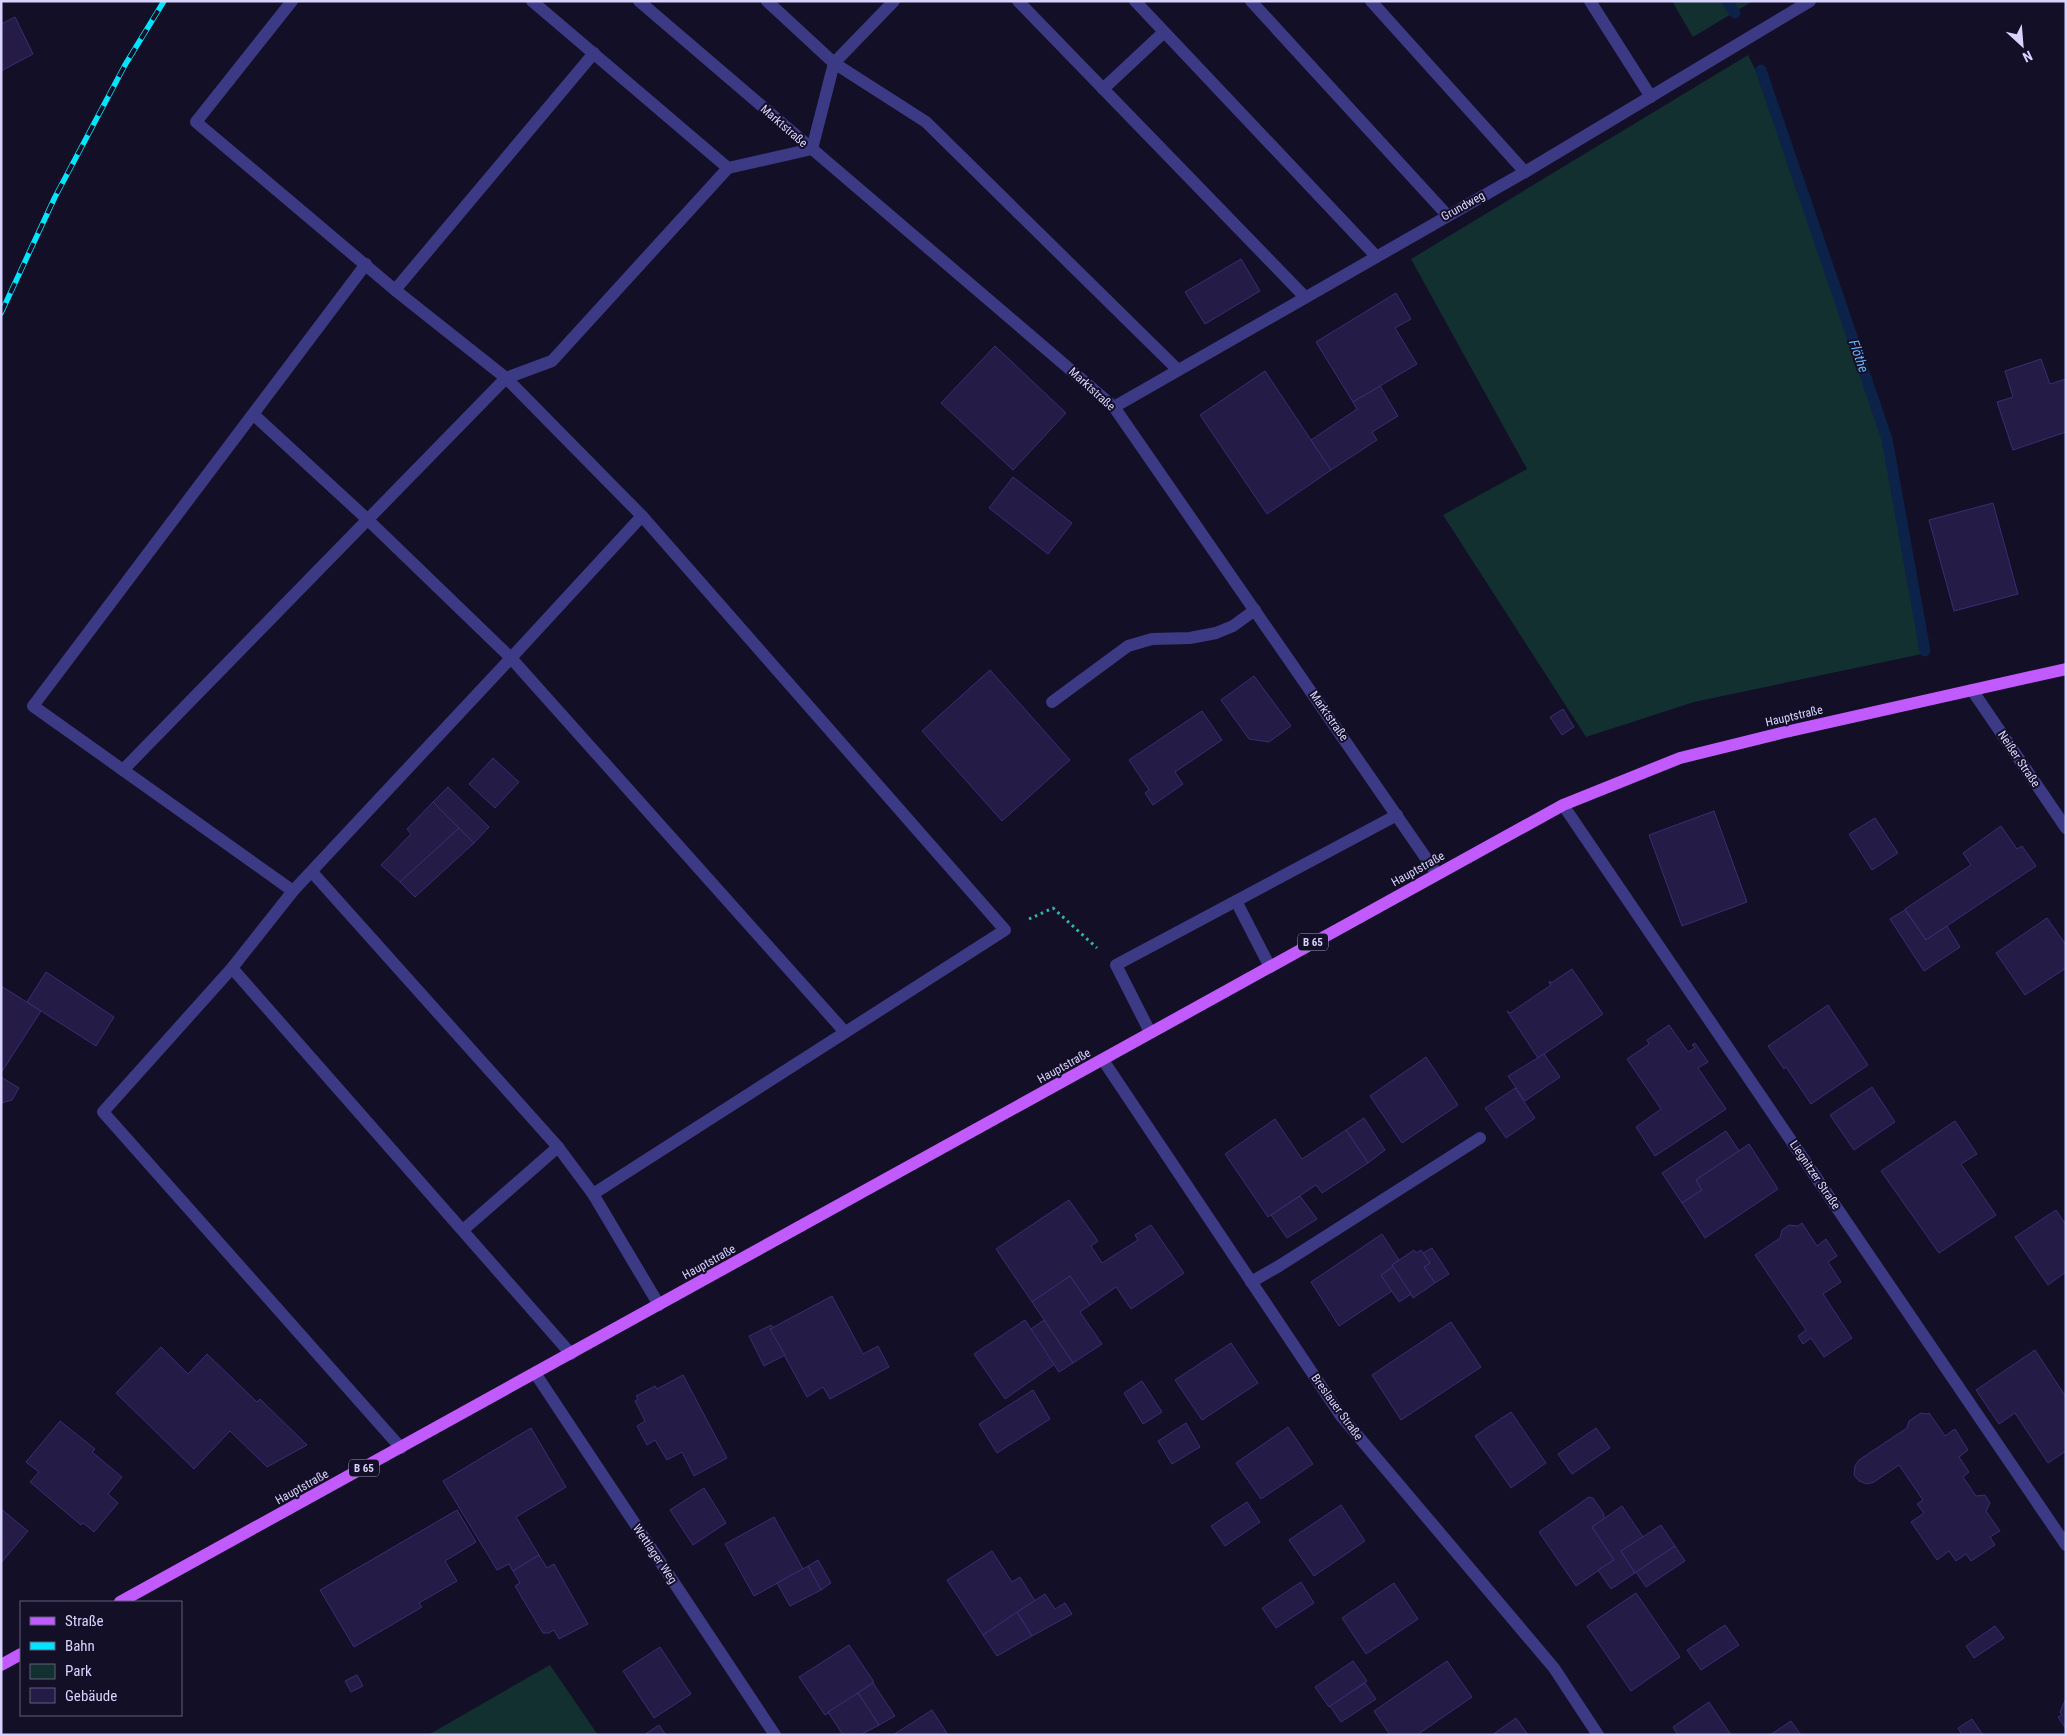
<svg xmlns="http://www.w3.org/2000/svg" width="2067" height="1736" font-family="'Roboto Condensed',sans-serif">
	<rect width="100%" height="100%" fill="#130f26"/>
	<g fill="#12302f">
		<path d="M1672,1h81l-60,36z"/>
		<path d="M1748,55l9,18 126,368 39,213 -228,48 -108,35 -143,-222 84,-46 -116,-210z"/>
		<path d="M550,1665l48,70h-170z"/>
	</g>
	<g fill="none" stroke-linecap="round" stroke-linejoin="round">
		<g stroke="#0c2248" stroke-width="11">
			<path d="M1727,1l8,12"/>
			<path d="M1761,70l126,369 38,212"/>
		</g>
	</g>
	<g fill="#241b47" stroke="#3b2d73">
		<path d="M15,17l18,37 -32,17v-47z"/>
		<path d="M1241,259l19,32 -55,33 -20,-32z"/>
		<path d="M1396,293l15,26 -16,9 22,36 -64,38 -37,-60z"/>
		<path d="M995,346l71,67 -53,57 -72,-67z"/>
		<path d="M2041,359l9,25 16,-5v53l-53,18 -16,-48 16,-5 -8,-26z"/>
		<path d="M1265,371l66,99 -64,44 -67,-99z"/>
		<path d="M1380,386l18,30 -26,16 5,8 -46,30 -20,-30 46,-31 -4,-7z"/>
		<path d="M1013,477l59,46 -24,31 -59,-46z"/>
		<path d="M1993,503l25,91 -64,17 -25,-91z"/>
		<path d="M990,670l80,90 -68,61 -80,-90z"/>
		<path d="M1254,676l37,50 -22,16 -20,-3 -28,-39z"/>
		<path d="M1563,709l11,18 -12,8 -12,-18z"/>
		<path d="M1202,711l20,29 -47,32 8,12 -30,21 -8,-12 4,-3 -20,-30z"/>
		<path d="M493,758l26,24 -24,26 -26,-24z"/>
		<path d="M448,787l41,40 -15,16 -41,-41z"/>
		<path d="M433,802l26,26 -59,54 -19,-17 30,-31 -4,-5z"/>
		<path d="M1714,811l33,91 -65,24 -33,-91z"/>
		<path d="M1875,818l23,35 -26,17 -23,-36z"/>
		<path d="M2001,826l16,23 5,-3 14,20 -110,74 -21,-31 66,-44 -8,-12z"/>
		<path d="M459,828l15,15 -59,54 -15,-15z"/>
		<path d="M1905,910l21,30 21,-14 13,21 -36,24 -34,-52z"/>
		<path d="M2047,918l19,27v23l-41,27 -29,-42z"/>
		<path d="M1572,969l31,45 -65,44 -31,-47 3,2 41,-28 -2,-2 1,-2 1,2z"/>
		<path d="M46,972l68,45 -18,29 -69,-44z"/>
		<path d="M1,986l40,25 -40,62z"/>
		<path d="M1828,1005l40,60 -57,39 -25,-37 -2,2 -16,-23z"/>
		<path d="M1669,1025l19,27 7,-4 -3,-3 3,-2 13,19 -10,6 28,41 -71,47 -19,-29 25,-18 -34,-50 22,-15 -2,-4z"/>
		<path d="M1544,1054l16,23 -35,24 -17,-25z"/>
		<path d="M1426,1057l32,48 -56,38 -32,-47z"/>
		<path d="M1,1077l18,11 -7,12 -11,3z"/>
		<path d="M1872,1087l23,35 -41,28 -24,-35z"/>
		<path d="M1515,1088l20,30 -29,20 -21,-30z"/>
		<path d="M1364,1118l21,32 -17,13 -22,-33z"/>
		<path d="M1275,1119l27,40 44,-29 22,33 -46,30 -6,-8 -48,32 -43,-63z"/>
		<path d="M1955,1121l22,33 -16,10 35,51 -57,38 -58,-82z"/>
		<path d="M1726,1131l13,20 -43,29 6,10 -20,13 -20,-30z"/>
		<path d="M1749,1144l29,45 -73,49 -23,-35 20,-13 -6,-10z"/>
		<path d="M1300,1196l17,23 -30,19 -16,-23z"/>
		<path d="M1069,1200l29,41 -7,5 11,17 36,-23 -3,-5 16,-10 33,48 -53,36 -15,-22 -26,18 -20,-29 -38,26 -36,-53z"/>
		<path d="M2056,1210l10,15v47l-18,13 -33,-48z"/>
		<path d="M1802,1223l15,23 9,-7 11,17 -9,6 13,20 -18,12 29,44 -28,19 -13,-19 -8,6 -5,-8 8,-6 -51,-75 25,-17 2,-8 7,-5 9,1z"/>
		<path d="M1382,1234l17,26 -7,5 1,2 -12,8 11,16 -53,35 -28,-44z"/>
		<path d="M1432,1248l17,26 -14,9 -11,-16 6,-4 -7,-10z"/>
		<path d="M1414,1250l2,3 5,-3 9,13 -6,4 11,16 -22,15 -21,-33z"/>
		<path d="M1393,1267l18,27 -12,8 -18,-27z"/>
		<path d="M1070,1276l20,29 -10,7 22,32 -29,19 -41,-61z"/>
		<path d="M832,1296l31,58 15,-8 11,21 -59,32 -7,-12 -16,10 -37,-68z"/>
		<path d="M1025,1320l30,44 -50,35 -31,-45z"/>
		<path d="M1044,1320l29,43 -14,9 -28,-43z"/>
		<path d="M1451,1322l30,45 -80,53 -29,-45z"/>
		<path d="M771,1325l2,3 -3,1 15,26 -21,11 -15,-30z"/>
		<path d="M1231,1343l27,40 -56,37 -27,-40z"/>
		<path d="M161,1347l27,27 19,-20 50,48 3,-3 47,46 -40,22 -37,-36 -36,38 -78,-76z"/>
		<path d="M2035,1350l31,47v54l-18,12 -33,-50 -16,11 -23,-34z"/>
		<path d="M683,1375l44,83 -33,18 -12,-24 -15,8 -12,-20 -8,5 -10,-19 8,-5 -10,-20 3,-2 -2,-3 19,-10 2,3z"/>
		<path d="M1142,1381l20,31 -19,12 -19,-31z"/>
		<path d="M1033,1390l17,29 -53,34 -18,-29z"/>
		<path d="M1511,1412l35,51 -35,25 -36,-52z"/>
		<path d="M1921,1413l6,1 2,-1 16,23 10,-7 13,21 -9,7 10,15 -6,5 13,19 9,-1 5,8 -4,8 14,20 -10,6 5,8 -24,16 -5,-7 -10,7 -7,-10 -12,9 -26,-38 13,-9 -7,-9 6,-4 -24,-35 -25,17 -7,2 -8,-3 -5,-6 1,-9 4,-6 48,-32 2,-7z"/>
		<path d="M60,1421l35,28 -3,3 30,25 -14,17 10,9 -24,29 -11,-9 -2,2 -51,-43 9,-10 -13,-10z"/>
		<path d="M1186,1423l14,24 -28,17 -14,-23z"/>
		<path d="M1288,1427l25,37 -52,35 -25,-36z"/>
		<path d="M531,1428l35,59 -50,30 23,38 -26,16 -4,-7 -12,6 -54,-89z"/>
		<path d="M1596,1428l14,20 -38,26 -14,-20z"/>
		<path d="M704,1488l22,35 -33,22 -23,-35z"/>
		<path d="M1589,1497l4,1 11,16v5l-12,8 22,33 -38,26 -37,-54z"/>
		<path d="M1247,1502l13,20 -35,24 -14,-20z"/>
		<path d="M1341,1505l24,36 -51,35 -25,-36z"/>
		<path d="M1622,1506l21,31 -22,14 14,22 -24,16 -13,-19 16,-10 -22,-33z"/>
		<path d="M1,1509l27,22 -27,32z"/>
		<path d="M457,1510l19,32 -31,19 12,20 -38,22 3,4 -68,40 -34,-57z"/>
		<path d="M774,1517l29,52 -49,27 -29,-52z"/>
		<path d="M1661,1525l14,21 -40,27 -14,-22z"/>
		<path d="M1675,1546l10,15 -39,26 -10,-15z"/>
		<path d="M992,1551l20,31 8,-5 15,24 -52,34 -36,-55z"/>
		<path d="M539,1555l8,13 7,-4 34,60 -29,15 -5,-9 -5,3h-6l-28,-47 5,-3 -7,-12z"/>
		<path d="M818,1560l13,23 -10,7 -13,-24z"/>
		<path d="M808,1566l13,24 -31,16 -13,-23z"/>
		<path d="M1301,1582l13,21 -38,25 -14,-20z"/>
		<path d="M1394,1583l24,36 -52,35 -24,-36z"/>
		<path d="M1636,1593l44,64 -49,34 -44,-65z"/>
		<path d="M1045,1594l10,15 10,-6 7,11 -40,22 -15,-24z"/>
		<path d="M1017,1612l15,24 -35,20 -14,-21z"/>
		<path d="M1725,1625l14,20 -38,25 -14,-20z"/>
		<path d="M1995,1626l9,12 -30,20 -8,-12z"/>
		<path d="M849,1645l25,37 -49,33 -26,-38z"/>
		<path d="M660,1647l31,47 -37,24 -31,-47z"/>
		<path d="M1353,1661l14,20 -38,26 -14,-20z"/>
		<path d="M1447,1661l25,36 -55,38h-27l-16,-24z"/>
		<path d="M357,1675l6,11 -12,6 -6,-11z"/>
		<path d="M873,1683l22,33 -16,9 -21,-32z"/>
		<path d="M1365,1683l11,16 -35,23 -11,-16z"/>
		<path d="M858,1693l21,32 -19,10h-17l-15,-23z"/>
		<path d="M2066,1698v31l-8,-12 4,-2 -2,-3z"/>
		<path d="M1709,1702l22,33h-53l-5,-8z"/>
		<path d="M932,1710l16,25h-55z"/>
		<path d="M1516,1718l12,17h-36z"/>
		<path d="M1972,1719l11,16h-21l-4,-7z"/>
		<path d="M1791,1721l10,14h-31z"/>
		<path d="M659,1725l7,10h-22z"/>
	</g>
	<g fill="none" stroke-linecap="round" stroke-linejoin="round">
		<path stroke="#2fb8b0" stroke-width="3" stroke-dasharray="2.5 4" stroke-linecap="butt" d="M1029,919l24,-11 44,40"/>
		<g stroke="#3d3a85" stroke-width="12">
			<path d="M292,1l-96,121 199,168 111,88 136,138 363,414 -412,264"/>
			<path d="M532,1l196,167 84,-19 22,-86 60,-62"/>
			<path d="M767,1l67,62 92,59 252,248"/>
			<path d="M1018,1l287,296"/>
			<path d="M1135,1l241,255"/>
			<path d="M1251,1l196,214"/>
			<path d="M1371,1l154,171"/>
			<path d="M1590,1l61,96"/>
			<path d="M1103,89l61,-57"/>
			<path d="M395,290l199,-237"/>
			<path d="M254,415l113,104 144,139 333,373"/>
			<path d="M1052,702l76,-56 24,-7 38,-1 26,-5 17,-7 22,-16"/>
			<path d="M123,770l-90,-64 333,-442"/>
			<path d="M312,872l246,275 35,47 66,111"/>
			<path d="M293,891l-170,-121 383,-392 46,-17 176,-193"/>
			<path d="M1236,901l34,66"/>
			<path d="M232,968l339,386"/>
			<path d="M1150,1032l-34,-67 281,-150"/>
			<path d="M463,1230l95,-83"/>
			<path d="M1251,1282l28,-16 201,-128"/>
			<path d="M401,1448l-298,-336 129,-144 61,-77 218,-233 131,-142"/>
		</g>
		<g stroke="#3d3a85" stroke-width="12">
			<path d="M639,1l475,406 323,467"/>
			<path d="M1114,407l411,-235 285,-171"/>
			<path d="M1972,690l94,138"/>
			<path d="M1563,805l503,740"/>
			<path d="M1103,1060l238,356 213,252 44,67"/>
			<path d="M535,1373l240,362"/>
		</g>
		<g stroke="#c25bff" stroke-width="12">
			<path d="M120,1602l1443,-797 117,-47 101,-25 285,-64"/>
			<path d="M1,1665l20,-11"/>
		</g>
		<defs>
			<path id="rail" d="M1,313l54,-116 70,-132 39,-64"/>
		</defs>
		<use href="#rail" stroke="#00e5ff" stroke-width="5.5"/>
		<use href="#rail" stroke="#130f26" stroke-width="4" stroke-dasharray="11" stroke-linecap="butt"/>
	</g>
	<g text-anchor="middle" stroke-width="4" stroke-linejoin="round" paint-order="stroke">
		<g fill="#130f26" stroke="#9e99be" stroke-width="1">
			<rect x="1298" y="933.5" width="30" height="17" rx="4"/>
			<rect x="349" y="1459.5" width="30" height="17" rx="4"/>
		</g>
		<g font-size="11" font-weight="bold" fill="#d9d4ff">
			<text x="1313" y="946">B 65</text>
			<text x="364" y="1472">B 65</text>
		</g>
		<g font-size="12" fill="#d9d4ff" stroke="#130f26">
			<text transform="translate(784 126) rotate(41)" y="4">Marktstraße</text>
			<text transform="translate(1463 206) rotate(-29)" y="4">Grundweg</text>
			<text transform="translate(1092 389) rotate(42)" y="4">Marktstraße</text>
			<text transform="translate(1329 716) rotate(55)" y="4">Marktstraße</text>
			<text transform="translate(1794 716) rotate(-13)" y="4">Hauptstraße</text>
			<text transform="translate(2019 759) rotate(56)" y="4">Neißer Straße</text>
			<text transform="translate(1418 869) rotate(-29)" y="4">Hauptstraße</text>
			<text transform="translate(1064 1066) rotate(-29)" y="4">Hauptstraße</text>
			<text transform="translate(1815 1175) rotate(56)" y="4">Liegnitzer Straße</text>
			<text transform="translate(709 1262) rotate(-29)" y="4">Hauptstraße</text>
			<text transform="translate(1337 1407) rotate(54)" y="4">Breslauer Straße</text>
			<text transform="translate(302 1487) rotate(-29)" y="4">Hauptstraße</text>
			<text transform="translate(655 1554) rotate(56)" y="4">Wettlager Weg</text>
		</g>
		<g font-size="14" font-style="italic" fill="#62b6ff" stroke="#130f26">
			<text transform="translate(1859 356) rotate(71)" y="5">Flöthe</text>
		</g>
	</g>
	<rect width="2067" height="1736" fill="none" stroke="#d9d4ff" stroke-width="5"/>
	<rect x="20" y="1601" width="162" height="115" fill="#130f26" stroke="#625e7d"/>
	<rect x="30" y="1617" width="25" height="8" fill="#c25bff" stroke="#625e7d"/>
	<text x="65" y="1626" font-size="15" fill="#d9d4ff">Straße</text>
	<rect x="30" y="1642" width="25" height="8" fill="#00e5ff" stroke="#625e7d"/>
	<text x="65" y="1651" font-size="15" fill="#d9d4ff">Bahn</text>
	<rect x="30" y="1664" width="25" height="15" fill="#12302f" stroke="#625e7d"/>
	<text x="65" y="1676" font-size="15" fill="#d9d4ff">Park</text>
	<rect x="30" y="1688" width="25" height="15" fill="#241b47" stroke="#625e7d"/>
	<text x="65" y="1701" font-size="15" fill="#d9d4ff">Gebäude</text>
	<g transform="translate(2022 45) rotate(154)" stroke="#130f26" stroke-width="4" paint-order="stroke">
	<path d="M0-4L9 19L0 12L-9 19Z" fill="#d9d4ff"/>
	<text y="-8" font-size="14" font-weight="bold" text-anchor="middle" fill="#d9d4ff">N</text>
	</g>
</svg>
